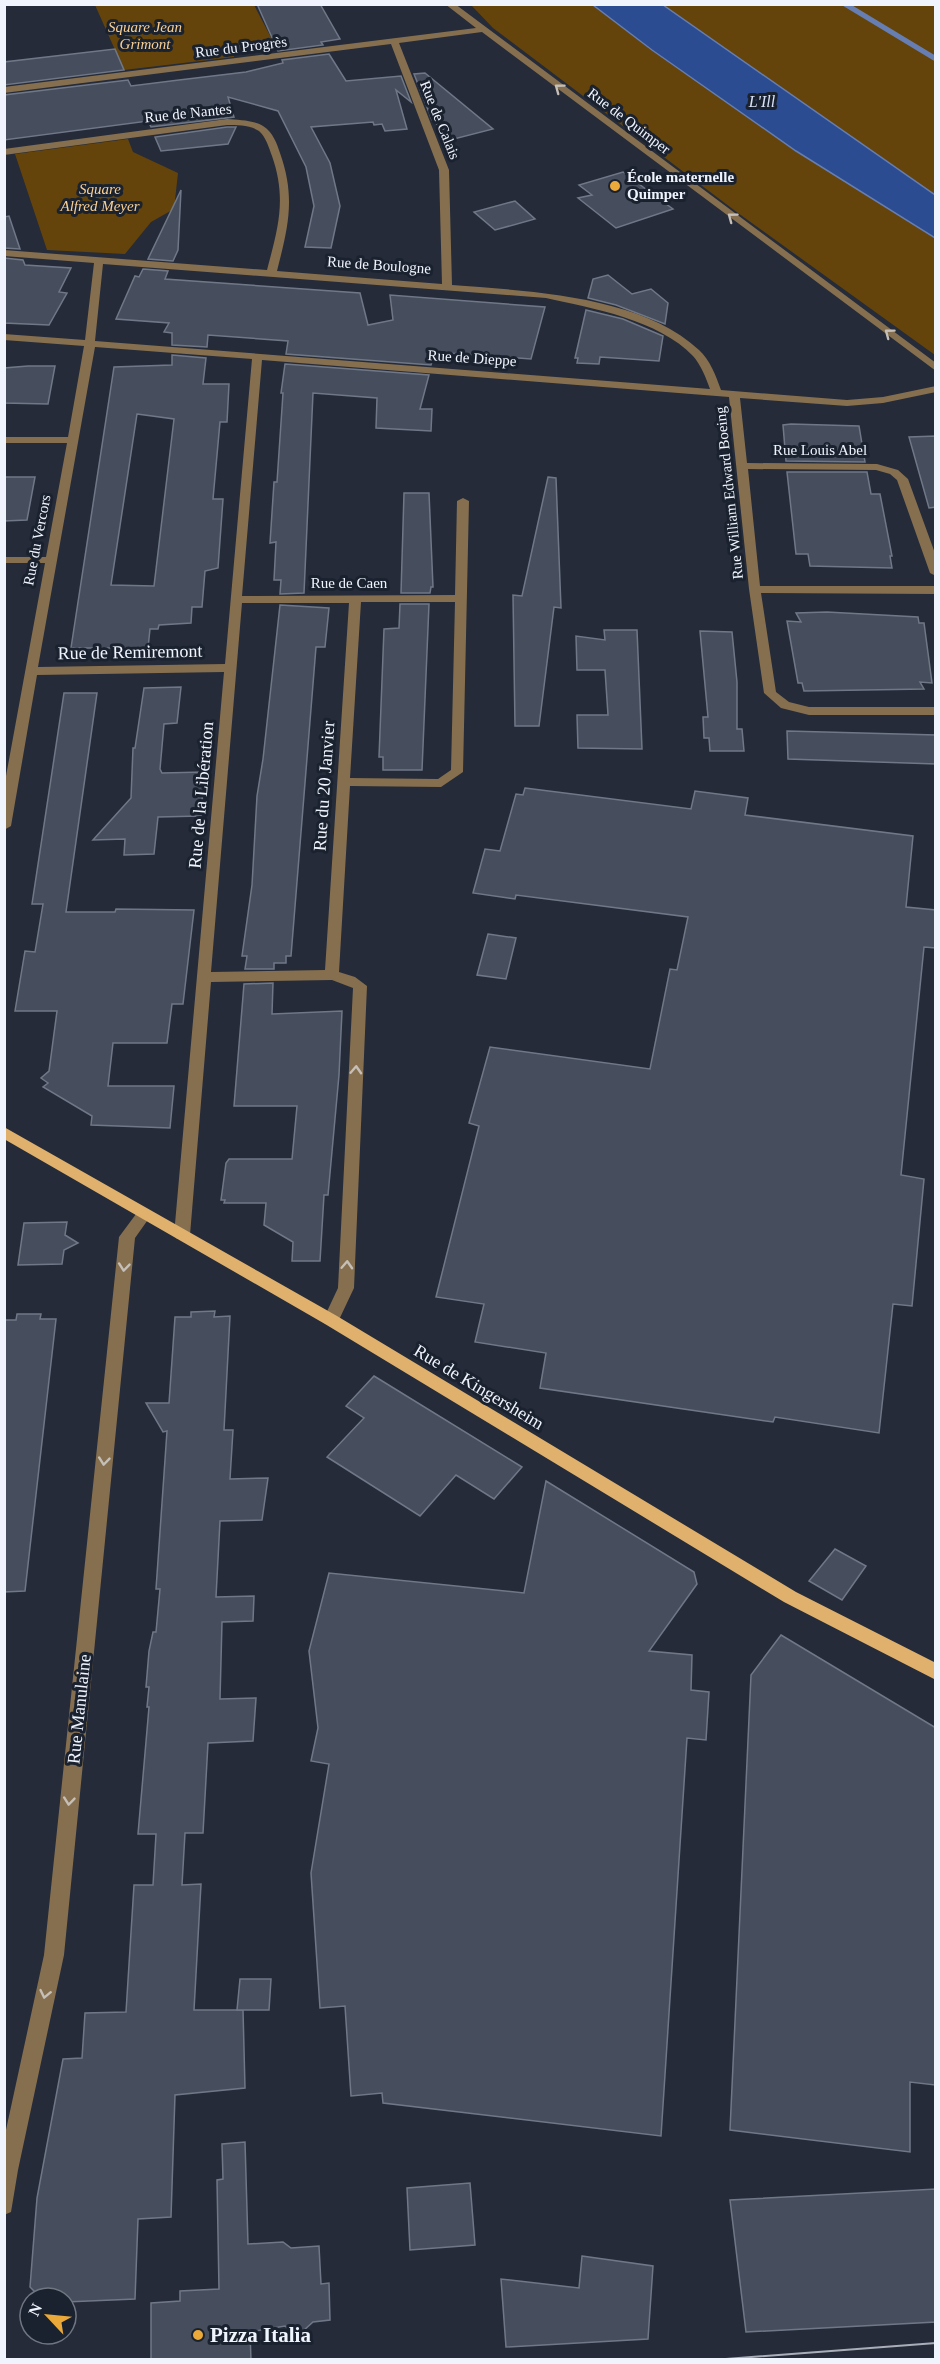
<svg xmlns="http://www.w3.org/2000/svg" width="940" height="2364" font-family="Georgia,serif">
	<rect width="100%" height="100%" fill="#252b39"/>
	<g fill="#64440b">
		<path d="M95,5h159l22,42 -43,5 1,5 -110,13z"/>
		<path d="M471,5h122l59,45 144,101 139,87v117l-197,-142 -245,-185z"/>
		<path d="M663,5h272v190z"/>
		<path d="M128,139l5,13 45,21 -4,36 -23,13 -26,32 -78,-4 -32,-96z"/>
	</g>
	<path fill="#2c4c91" stroke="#667eb1" stroke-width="1.5" d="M593,5h70l272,190v43l-139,-87 -144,-101z"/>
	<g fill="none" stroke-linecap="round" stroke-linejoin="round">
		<path stroke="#667eb1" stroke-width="5" d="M845,4l91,55"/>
	</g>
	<g fill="#464e5d" stroke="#707888" stroke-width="1.5" fill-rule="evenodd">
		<path d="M257,4h63l20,35 -19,3 2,3 -45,6z"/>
		<path d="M115,49l9,21 -120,15v-23z"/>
		<path d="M329,54l17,27 55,-5 10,26 -15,-12 11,39 -22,2 -3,-7 -8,1 -1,-3 -62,5 19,36 10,43 -9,42 -26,-1 9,-41 -8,-39 -28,-56 -50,-14 6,20 -83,10 -3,-6 -144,19v-45l124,-15 3,6 48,-6 67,-8 37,-9 -1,-3z"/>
		<path d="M425,73l68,56 -39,10 -22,-19 -18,-46z"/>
		<path d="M227,127h9l-8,17 -67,7 -6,-14z"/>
		<path d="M623,172l32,24 18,13 -57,19 -38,-30 14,-3 -13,-10z"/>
		<path d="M181,190l-3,60 -5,11 -25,-2z"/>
		<path d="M515,201l20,18 -40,11 -21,-18z"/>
		<path d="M9,216l11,33 -16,-1v-31z"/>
		<path d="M4,258l19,2 2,5 46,3 -12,24 8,1 -18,32 -45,-2z"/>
		<path d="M143,269l25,2 -3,8 195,14 8,32 25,-5 -3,-25 155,12 -14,52 -96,-7 -4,13 -145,-11 2,-13 -80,-6 -1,12 -35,-2v-12l-8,-1 5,-9 -53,-4 19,-43 4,1z"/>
		<path d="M608,275l24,19 19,-5 17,14 -3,21 -49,-19 -28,-7 5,-19z"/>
		<path d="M586,310l37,9 40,17 -4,25 -59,-4 -1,7 -22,-1 1,-5h-3z"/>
		<path d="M172,355l34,3 -3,26h26l-2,38h-7l-7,77h10l-5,69 -13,3 -3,36h-10l-1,16 -32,2 -1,4h-8l-2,19h-77l43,-281 58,-2zM137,414l37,5 -20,167 -43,-1z"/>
		<path d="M285,364l144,11 -9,34h12l-1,22 -55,-3 1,-30 -64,-5 -9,200 -24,1 1,-14h-7l2,-38 -6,1 4,-61h3l6,-89h-2z"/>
		<path d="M28,366h27l-7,38 -44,-1v-35z"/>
		<path d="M791,424l68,2 6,36 -79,-1 -3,-36z"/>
		<path d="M936,436v71l-7,1 -20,-71z"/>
		<path d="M787,472h80l4,22h9l12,62h-2l2,12 -82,-2 -2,-12h-12z"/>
		<path d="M4,477h31l-8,43 -23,1z"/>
		<path d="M548,477l8,1 5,130 -7,-1 -15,119h-24l-2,-131 9,1z"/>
		<path d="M404,493h25l4,94h-2l-1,6h-29z"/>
		<path d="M400,604h29l-7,166h-39v-13h-4l5,-128 15,-1z"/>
		<path d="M280,605l49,3 -4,39h-9l-25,309h-5v7h-12v6h-29l2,-13h-5l10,-71 5,-89 6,-37z"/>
		<path d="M827,612l91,5 1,6h5l8,60 -12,-1 4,7 -120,2 -2,-8h-4l-11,-62 14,1 -5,-9z"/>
		<path d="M604,630h33l5,119 -64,-1 -1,-33h31l-3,-45h-28l-1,-34 29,4z"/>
		<path d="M700,631l32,1 5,50v47h5l2,22h-34l-1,-13h-5l-1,-21h5z"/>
		<path d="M181,687l-4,36 -13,1 -4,45 2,4 42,-1 -3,44 -43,1 -4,37 -30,1 1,-16 -32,1 38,-42 2,-50h2l9,-60z"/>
		<path d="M64,693h33l-31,219h49l1,-3 78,1 -11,94h-11l-5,39h-54l-5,43h66l-4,42 -79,-3 1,-9 -49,-29 5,-4 -7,-5 8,-7 8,-60h-42l10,-60 10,1 8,-48h-11z"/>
		<path d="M787,731l149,4v29l-148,-5z"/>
		<path d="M525,788l166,21 4,-18 53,7 -3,17 168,21 -7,71 30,3v38l-12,-1 -23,228 23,4 -12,127 -19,-2 -14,129 -104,-16 -2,5 -233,-34 6,-35 -71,-11 9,-38 -48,-7 43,-171 -10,-3 21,-76 160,22 20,-100 7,1 11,-53 -172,-22 -1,4 -42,-6 12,-44 15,2 16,-57 7,1z"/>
		<path d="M488,934l28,4 -10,41 -29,-4z"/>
		<path d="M273,983l-1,31 70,-3 -3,64 -11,120h-4l-4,66h-28l1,-19 -29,-17 2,-22h-42l1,-3h-4l5,-37 3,-4h63l5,-53h-63l10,-122z"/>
		<path d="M67,1222l-2,13 13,8 -14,7 -2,14 -44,1 6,-42z"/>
		<path d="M215,1311l-1,6 16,-1 -6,114h9l-3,49 38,-1 -6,42 -42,1 -4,76 38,-1 -1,25 -31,1 -2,77 36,-1 -3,43 -45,2 -5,90h-18l-3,52 19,-1 -7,126h49l2,78 -70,7 -4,122 -33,2 -3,80 -69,3v-4h-25l-11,-11 7,-89 26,-139 19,-1 3,-45 41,-1 8,-127h19l3,-51h-18l11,-127h-2l2,-20h-3l3,-36 4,-19h3l4,-43h-4l11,-158 -4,1 -17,-29h23l6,-86h16v-5z"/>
		<path d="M17,1314h24l-1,5h16l-31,272 -21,1v-272h12z"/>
		<path d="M374,1376l148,91 -28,32 -38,-24 -36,41 -93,-59 37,-39 -18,-12z"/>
		<path d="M546,1481l148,91 3,12 -48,67 43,4 -1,35 18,2 -3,48 -19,-2 -26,398 -278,-33 -1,-10 -31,3 -6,-90 -25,2 -9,-135 18,-109 -18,-3 7,-33 -9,-77 20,-78 195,20z"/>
		<path d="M835,1549l31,17 -24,34 -33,-19z"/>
		<path d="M781,1635l155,93 -1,357 -25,-3v70l-180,-22 21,-455z"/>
		<path d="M240,1979h31l-2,31h-32z"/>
		<path d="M245,2142l3,102 35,-2 8,6 28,-2 2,38 8,-1 1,37 -17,2 -10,9 -11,1 -7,-6 -35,6 1,28h-100v-57l29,-2v-10l39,-2 -2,-109 6,-1 -1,-35z"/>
		<path d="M470,2183l5,62 -65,5 -3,-62z"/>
		<path d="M936,2189v133l-190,10 -16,-132z"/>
		<path d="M582,2256l71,10 -5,73 -142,8 -5,-68 78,9z"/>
	</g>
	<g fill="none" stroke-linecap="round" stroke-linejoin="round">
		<g fill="#856f4f" fill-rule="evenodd">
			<path d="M445,4h10l481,359v8l-454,-339 -83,11 50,127 3,115c75,6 189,10 247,65 11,10 17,26 22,40l126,10 36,-3 53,-11v6l-53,11 -36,3 -107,-8 7,65 130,1 21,6 10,9 28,77v20l-6,-3 -33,-93 -7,-6 -14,-4 -128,-1 12,117h176v8l-175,-1 15,99 13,10 20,5h127v8h-127l-28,-7 -17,-15 -15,-104 -20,-192 -467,-37 -20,236 213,-1 2,-94 6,-3 6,3 -6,271 -22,15 -91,-1 -11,186 16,5 12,9 -13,302 -17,36h-12l-2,-4 15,-32 15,-300 -21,-8 -121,2 -21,253 -3,4h-10l-3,-4 50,-563 -187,3 -26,151 -7,4v-43l41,-224h-41v-6h42l21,-114h-63v-6h64l16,-91 -80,-6v-6l81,6 9,-77 -90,-7v-6l263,20c11,-42 20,-71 5,-114 -3,-8 -6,-19 -13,-25 -9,-6 -22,-6 -32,-6l-223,30v-6l223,-30c12,1 26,1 36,7 10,6 14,18 17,27 16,45 8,74 -3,118l165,13 -3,-114 -48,-126 -387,49v-6l472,-59zM103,264l443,34c46,10 113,22 147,58 8,9 13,22 17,33l-615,-48zM95,347l157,12 -27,305 -187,3zM361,602h94l-4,168 -13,9 -88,-1zM242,603h107l-24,367 -114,2z"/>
			<path d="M144,1208l5,2 3,4 -17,24 -71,717 -46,215 -7,42 -7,3v-76l40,-184 75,-718 20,-27z"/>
		</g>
		<path fill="#dfb16c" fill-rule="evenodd" d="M4,1127l333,189 459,276 140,71v17l-152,-78 -459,-278 -321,-185z"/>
		<path stroke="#a9aeb9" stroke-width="2" d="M713,2360l223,-17"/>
	</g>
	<defs><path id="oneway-chevron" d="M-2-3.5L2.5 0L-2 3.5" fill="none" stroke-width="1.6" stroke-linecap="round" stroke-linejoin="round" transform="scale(1.5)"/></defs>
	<g stroke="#c5bfb7">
		<use href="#oneway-chevron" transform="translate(559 88) rotate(-143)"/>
		<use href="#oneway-chevron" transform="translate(732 217) rotate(-143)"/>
		<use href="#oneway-chevron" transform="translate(889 333) rotate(-143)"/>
		<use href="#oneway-chevron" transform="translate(356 1070) rotate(-87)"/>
		<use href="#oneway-chevron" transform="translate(347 1265) rotate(-87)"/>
		<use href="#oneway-chevron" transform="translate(124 1267) rotate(96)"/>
		<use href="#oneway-chevron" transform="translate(104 1461) rotate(96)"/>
		<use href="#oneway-chevron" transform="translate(69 1801) rotate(96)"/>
		<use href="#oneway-chevron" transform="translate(45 1994) rotate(102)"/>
	</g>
	<g fill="#eba93a" stroke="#1b222f" stroke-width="2">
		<circle cx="615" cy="186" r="6"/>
		<circle cx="198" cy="2335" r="6"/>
	</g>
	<g text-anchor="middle" stroke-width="6" stroke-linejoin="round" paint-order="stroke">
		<g font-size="15" font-style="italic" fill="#f9cf93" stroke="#1b222f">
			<text x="145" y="32">Square Jean<tspan x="145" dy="17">Grimont</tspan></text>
			<text x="100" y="194">Square<tspan x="100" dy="17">Alfred Meyer</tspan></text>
		</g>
		<g font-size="15" fill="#eff4fd" stroke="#1b222f">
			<text transform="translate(241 47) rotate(-7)" y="5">Rue du Progrès</text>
			<text transform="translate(188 113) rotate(-6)" y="5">Rue de Nantes</text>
			<text transform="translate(440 120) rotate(68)" y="5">Rue de Calais</text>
			<text transform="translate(629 121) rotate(37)" y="5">Rue de Quimper</text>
			<text transform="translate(379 265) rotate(4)" y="5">Rue de Boulogne</text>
			<text transform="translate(472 358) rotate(4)" y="5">Rue de Dieppe</text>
			<text x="820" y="455">Rue Louis Abel</text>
			<text transform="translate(729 493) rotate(-96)" y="5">Rue William Edward Boeing</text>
			<text transform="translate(37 540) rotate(-79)" y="5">Rue du Vercors</text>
			<text x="349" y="588">Rue de Caen</text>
		</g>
		<g font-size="15" font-weight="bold" fill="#eff4fd" stroke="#1b222f" text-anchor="start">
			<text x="627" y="182">École maternelle<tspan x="627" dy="17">Quimper</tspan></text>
		</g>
		<g font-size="16" font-style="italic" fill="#d8e2f7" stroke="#1b222f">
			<text x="762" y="107">L'Ill</text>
		</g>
		<g font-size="18" fill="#eff4fd" stroke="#1b222f">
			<text transform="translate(130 652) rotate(-1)" y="6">Rue de Remiremont</text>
			<text transform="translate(324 786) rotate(-86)" y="6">Rue du 20 Janvier</text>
			<text transform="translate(201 795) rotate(-85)" y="6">Rue de la Libération</text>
			<text transform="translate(479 1387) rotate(31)" y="6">Rue de Kingersheim</text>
			<text transform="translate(79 1709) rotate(-84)" y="6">Rue Manulaine</text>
		</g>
		<g font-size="21" font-weight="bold" fill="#eff4fd" stroke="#1b222f" text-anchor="start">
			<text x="210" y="2342">Pizza Italia</text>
		</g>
	</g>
	<rect width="940" height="2364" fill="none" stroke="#eff4fd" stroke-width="12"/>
	<g transform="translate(48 2316) rotate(296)"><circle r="28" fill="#1b222f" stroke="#707681" stroke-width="1.5"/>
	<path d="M0-4.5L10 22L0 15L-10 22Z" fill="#eba93a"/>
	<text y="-9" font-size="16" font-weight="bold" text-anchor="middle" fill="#eff4fd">N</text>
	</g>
</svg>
